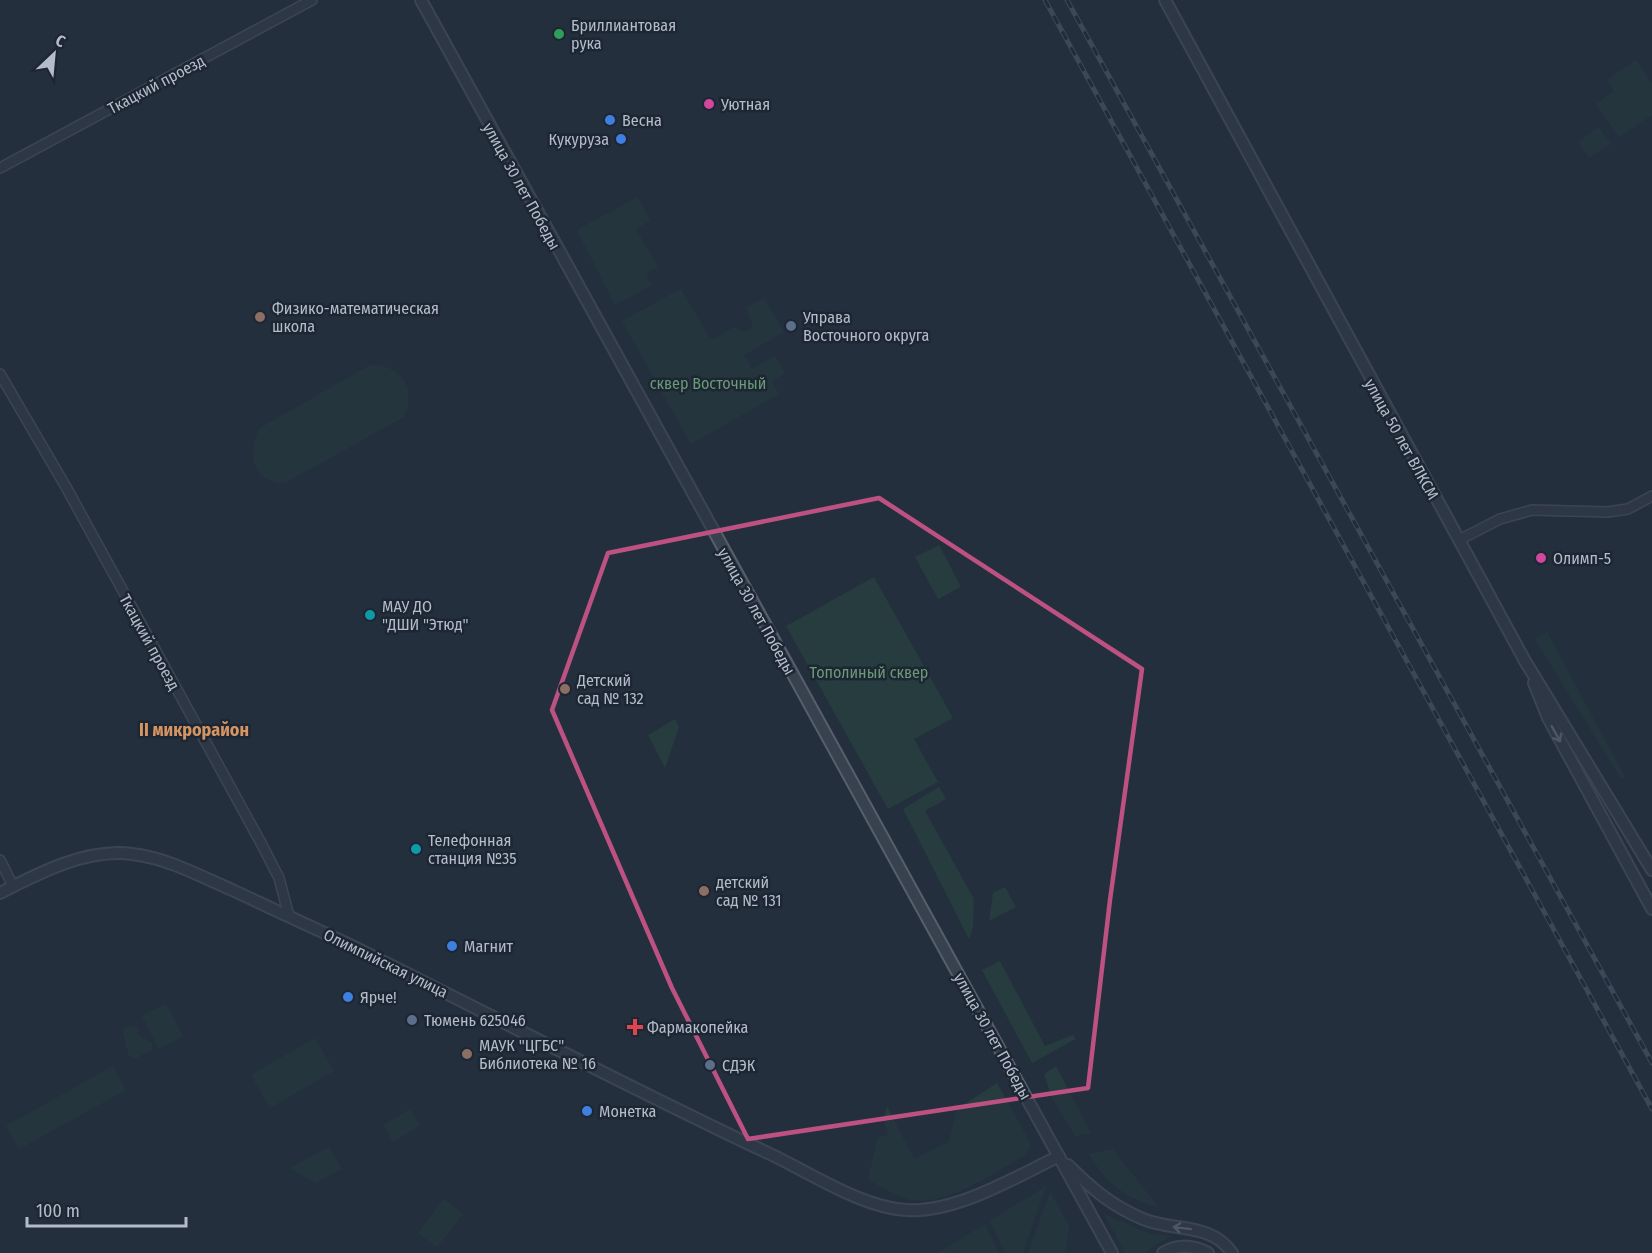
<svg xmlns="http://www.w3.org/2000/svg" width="1652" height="1253" font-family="'Fira Sans Condensed',sans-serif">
	<rect width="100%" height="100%" fill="#242f3e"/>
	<g fill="#263c3f">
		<path d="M1636,60l16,23v32l-33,22 -23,-33 18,-13 -7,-11z"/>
		<path d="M1599,127l12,17 -22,14 -11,-16z"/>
		<path d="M638,197l12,23 -14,9 22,38 -12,7 6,11 -37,20 -38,-75z"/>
		<path d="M681,289l28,48 5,2 20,-12 11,5 8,-5 -6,-20 17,-9 20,34 -40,23 8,14 23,-13 10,17 -13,8 7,13 -88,50 -69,-123z"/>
		<path d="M370,365c31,-1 47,24 34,52l-119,66c-33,0 -39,-31 -25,-55z"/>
		<path d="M939,545l22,42 -23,12 -23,-42z"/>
		<path d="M874,577l79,141 -39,21 24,43 -50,27 -102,-183z"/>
		<path d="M1547,632l78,145 -4,2 -86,-140z"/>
		<path d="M675,719l4,8 -14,41 -17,-33z"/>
		<path d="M939,787l7,12 -21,12 49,88 -1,29 -4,11 -66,-130z"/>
		<path d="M1005,887l11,20 -27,14 4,-28z"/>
		<path d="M1000,961l45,85 28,-11 3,4 -44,24 -50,-93z"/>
		<path d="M166,1003l17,33 -24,13 -17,-33z"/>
		<path d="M130,1026l9,2 -2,6 15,9v7l-16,8 -7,-2 -7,-26z"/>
		<path d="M315,1038l19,33 -64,37 -19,-33z"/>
		<path d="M113,1066l13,24 -107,59 -13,-23z"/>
		<path d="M1056,1066l35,67 -16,3 -24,-41 -7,-21z"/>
		<path d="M997,1083l34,61 -5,11c-30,16 -85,55 -120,44 -13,-5 -25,-13 -38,-19l10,-43 11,-2 -6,-15 4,-14 27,53 35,-17 8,-33z"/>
		<path d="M410,1109l10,16 -27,17 -10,-17z"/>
		<path d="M329,1147l13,22 -27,14 -25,-15z"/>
		<path d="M1113,1149l45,58c-34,-10 -52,-23 -69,-53z"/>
		<path d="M1046,1186l-23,67h-18l-15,-32z"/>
		<path d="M1050,1192l19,34 -4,27h-37z"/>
		<path d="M444,1199l19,15 -26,33 -19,-14z"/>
		<path d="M1104,1214l46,20 22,2 -14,7 -13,10h-20z"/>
		<path d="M985,1224l14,29h-61z"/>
	</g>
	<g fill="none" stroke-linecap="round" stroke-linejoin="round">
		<defs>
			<g id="minor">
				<path d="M0,168l312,-168"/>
				<path d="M0,374l66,113 195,356 18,35 10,38"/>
				<path d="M1459,540l41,-21 32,-9 75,2 21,-3 24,-13"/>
				<path d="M0,860l13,26"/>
			</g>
			<g id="tertiary">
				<path d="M421,0l691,1253"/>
				<path d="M1165,0l360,661 127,209"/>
				<path d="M1534,683l14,35 104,191"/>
				<path d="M0,893c39,-20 87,-45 132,-39 35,4 66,21 98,35 39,18 78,36 116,54 141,70 280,143 422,210 41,19 94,55 139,57 49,3 109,-33 152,-54"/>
				<path d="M1068,1165c24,24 44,41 75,54 31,13 68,3 89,34"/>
				<path d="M1163,1253c15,-9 30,-8 45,0"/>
			</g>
		</defs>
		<use href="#minor" stroke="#565f6c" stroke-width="12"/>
		<use href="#tertiary" stroke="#565f6c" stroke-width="14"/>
		<use href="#minor" stroke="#38414e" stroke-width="9"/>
		<use href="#tertiary" stroke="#38414e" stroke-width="10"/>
		<defs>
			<g id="rail">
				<path d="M1045,0l607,1109"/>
				<path d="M1067,0l585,1063"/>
			</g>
		</defs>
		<use href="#rail" stroke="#5a6575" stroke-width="5"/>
		<use href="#rail" stroke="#1d2633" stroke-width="3" stroke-dasharray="9" stroke-linecap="butt"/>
	</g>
	<defs><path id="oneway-shaft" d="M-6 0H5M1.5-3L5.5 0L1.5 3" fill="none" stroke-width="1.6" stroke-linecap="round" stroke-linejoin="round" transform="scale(1.5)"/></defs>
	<g stroke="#7c8592">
		<use href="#oneway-shaft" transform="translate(1556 734) rotate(61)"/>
		<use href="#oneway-shaft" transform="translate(1182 1228) rotate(-173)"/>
	</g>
	<path d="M0 0H1652V1253H0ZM879,498l263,171 -32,231 -22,188 -340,51 -76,-151 -120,-278 56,-157z" fill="#242f3e" fill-opacity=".55" fill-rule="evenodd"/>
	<path fill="none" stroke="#bd5182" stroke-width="4.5" stroke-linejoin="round" d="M879,498l263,171 -32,231 -22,188 -340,51 -76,-151 -120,-278 56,-157z"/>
	<circle fill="#2e9e5b" stroke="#1d2633" stroke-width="2" cx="559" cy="34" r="6"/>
	<g fill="#d1479c" stroke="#1d2633" stroke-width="2">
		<circle cx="709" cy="104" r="6"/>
		<circle cx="1541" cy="558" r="6"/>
	</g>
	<g fill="#3f7fe0" stroke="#1d2633" stroke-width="2">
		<circle cx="610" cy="120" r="6"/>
		<circle cx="621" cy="139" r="6"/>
		<circle cx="452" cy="946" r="6"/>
		<circle cx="348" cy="997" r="6"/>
		<circle cx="587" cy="1111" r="6"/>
	</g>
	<g fill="#8d6e63" stroke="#1d2633" stroke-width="2">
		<circle cx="260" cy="317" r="6"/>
		<circle cx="565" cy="689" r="6"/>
		<circle cx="704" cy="891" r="6"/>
		<circle cx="467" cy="1054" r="6"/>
	</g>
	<g fill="#5c6f8a" stroke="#1d2633" stroke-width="2">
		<circle cx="791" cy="326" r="6"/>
		<circle cx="412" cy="1020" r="6"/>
		<circle cx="710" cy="1065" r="6"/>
	</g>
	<g fill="#0f9aa8" stroke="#1d2633" stroke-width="2">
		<circle cx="370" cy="615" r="6"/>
		<circle cx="416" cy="849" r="6"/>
	</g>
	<path fill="#e0444e" stroke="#1d2633" stroke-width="2" d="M632 1018h6v6h6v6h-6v6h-6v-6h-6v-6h6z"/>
	<g text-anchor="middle" stroke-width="5" stroke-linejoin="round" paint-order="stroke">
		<g font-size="16" fill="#b4bcc9" stroke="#1d2633" text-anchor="start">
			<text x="571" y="31">Бриллиантовая<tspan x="571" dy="18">рука</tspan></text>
			<text x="721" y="110">Уютная</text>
			<text x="622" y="126">Весна</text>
			<text x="609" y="145" text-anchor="end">Кукуруза</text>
			<text x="272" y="314">Физико-математическая<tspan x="272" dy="18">школа</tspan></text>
			<text x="803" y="323">Управа<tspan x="803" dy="18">Восточного округа</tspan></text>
			<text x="1553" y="564">Олимп-5</text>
			<text x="382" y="612">МАУ ДО<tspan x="382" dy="18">"ДШИ "Этюд"</tspan></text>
			<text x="577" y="686">Детский<tspan x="577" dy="18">сад № 132</tspan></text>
			<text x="428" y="846">Телефонная<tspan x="428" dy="18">станция №35</tspan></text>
			<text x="716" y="888">детский<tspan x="716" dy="18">сад № 131</tspan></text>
			<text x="464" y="952">Магнит</text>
			<text x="360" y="1003">Ярче!</text>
			<text x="424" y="1026">Тюмень 625046</text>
			<text x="647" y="1033">Фармакопейка</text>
			<text x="479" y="1051">МАУК "ЦГБС"<tspan x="479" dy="18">Библиотека № 16</tspan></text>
			<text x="722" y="1071">СДЭК</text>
			<text x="599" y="1117">Монетка</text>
		</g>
		<g font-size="16" fill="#b4bcc9" stroke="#1d2633">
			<text transform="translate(156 84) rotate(-28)" y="6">Ткацкий проезд</text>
			<text transform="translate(522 186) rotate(61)" y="6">улица 30 лет Победы</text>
			<text transform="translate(1402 439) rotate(61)" y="6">улица 50 лет ВЛКСМ</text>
			<text transform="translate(757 611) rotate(61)" y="6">улица 30 лет Победы</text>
			<text transform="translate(150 642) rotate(61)" y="6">Ткацкий проезд</text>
			<text transform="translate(386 963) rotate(26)" y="6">Олимпийская улица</text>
			<text transform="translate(993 1036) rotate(61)" y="6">улица 30 лет Победы</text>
		</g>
		<g font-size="16" fill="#6b9a76" stroke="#1d2633">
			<text x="708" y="389">сквер Восточный</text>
			<text x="869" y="678">Тополиный сквер</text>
		</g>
		<g font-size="18" font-weight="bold" fill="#d59563" stroke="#1d2633">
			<text x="194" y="736">II микрорайон</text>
		</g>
	</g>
	<g transform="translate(54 54) rotate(26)" stroke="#1d2633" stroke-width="4.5" paint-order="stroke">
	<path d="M0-4.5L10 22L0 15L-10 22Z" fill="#b4bcc9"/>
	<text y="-9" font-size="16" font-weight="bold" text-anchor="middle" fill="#b4bcc9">С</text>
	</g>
	<path d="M27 1217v9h159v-9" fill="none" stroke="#b4bcc9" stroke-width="3"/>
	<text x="36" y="1217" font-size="18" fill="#b4bcc9" stroke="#1d2633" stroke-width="4.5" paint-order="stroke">100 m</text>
</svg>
